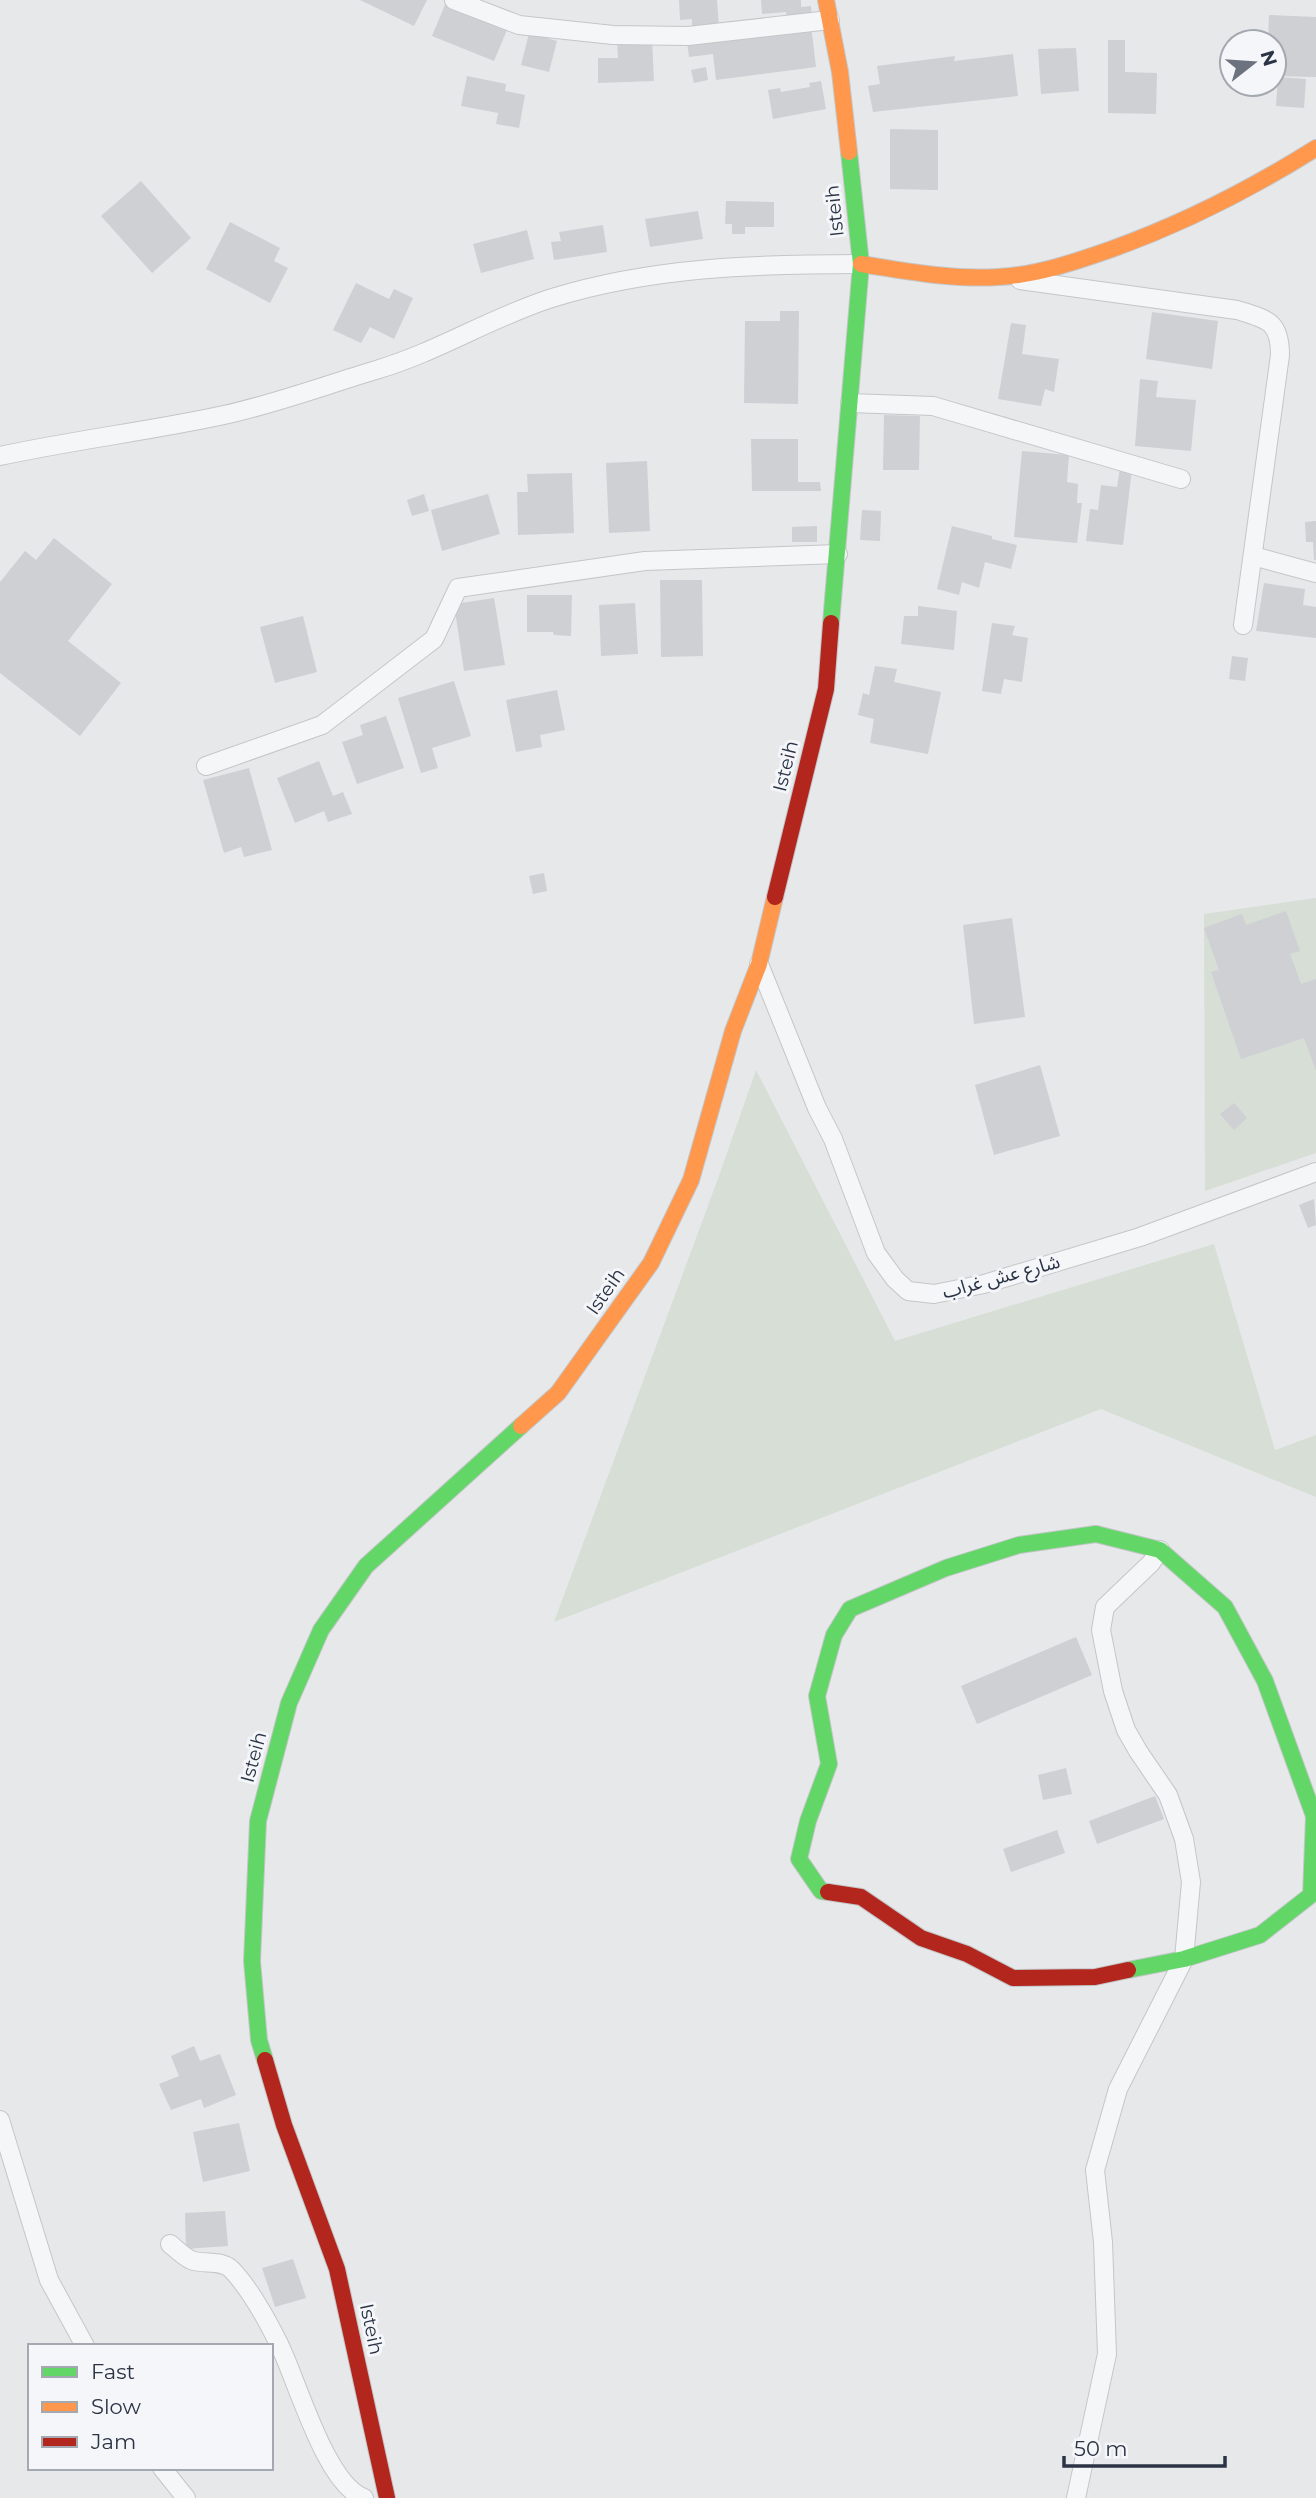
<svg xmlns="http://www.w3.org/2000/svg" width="1316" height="2498" font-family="Montserrat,'Noto Sans Arabic',sans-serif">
	<rect width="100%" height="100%" fill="#e6e8ea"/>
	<g fill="#d6ded6">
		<path d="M1316,898v255l-111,38 -1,-277z"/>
		<path d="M756,1070l139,271 319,-97 61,206 41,-15v62l-215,-88 -547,213 165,-446z"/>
	</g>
	<g fill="#ced0d3">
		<path d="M360,0h67l-13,26z"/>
		<path d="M447,0l62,25 -15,36 -62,-25z"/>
		<path d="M679,0h38l2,29 -27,1v-11l-12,1z"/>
		<path d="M761,0h40v7l10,-1 1,14 -25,2 -1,-10 -24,2z"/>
		<path d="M1269,15l47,2v60l-42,-1v-34h-6z"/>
		<path d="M811,25l5,42 -100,13 -3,-26 -24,3 -2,-16z"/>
		<path d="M529,33l28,8 -8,31 -28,-7z"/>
		<path d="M652,38l2,43 -56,2v-25h20l-1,-19z"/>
		<path d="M1108,40h17v32l32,1 -1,41 -48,-1z"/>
		<path d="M1076,48l3,43 -38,3 -3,-45z"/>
		<path d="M1013,54l5,42 -145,16 -5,-26 12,-2 -3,-18 78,-10 -1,5z"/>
		<path d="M706,67l2,13 -14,3 -3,-13z"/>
		<path d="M467,76l39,8 -1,7 20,4 -6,33 -23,-4 2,-11 -37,-7z"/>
		<path d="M1278,77l28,2 -2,29 -28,-2z"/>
		<path d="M821,81l5,28 -53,10 -5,-29 12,-2 1,4 29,-5 -1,-4z"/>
		<path d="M890,129l48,1v60l-48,-1z"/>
		<path d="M141,181l50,57 -39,35 -51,-57z"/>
		<path d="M726,201l48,1v25h-29v7h-13v-10h-7z"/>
		<path d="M698,211l5,28 -53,8 -5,-28z"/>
		<path d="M230,222l50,26 -6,13 14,7 -18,35 -64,-34z"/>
		<path d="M603,225l4,27 -53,8 -3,-18 10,-1 -2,-9z"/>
		<path d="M527,230l7,29 -53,14 -8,-29z"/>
		<path d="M356,283l33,16 5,-10 19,9 -19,41 -24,-12 -9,16 -28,-13z"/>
		<path d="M780,311h19l-1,93 -54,-1 1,-82h35z"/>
		<path d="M1152,312l66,9 -6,48 -66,-10z"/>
		<path d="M1011,323l15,2 -4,29 37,5 -5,33 -9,-3 -4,17 -43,-7z"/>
		<path d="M1140,379l18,2 -2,16 40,3 -5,51 -56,-5z"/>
		<path d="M884,415l36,1 -1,54h-36z"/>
		<path d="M751,439h47v43h22l1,9h-69z"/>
		<path d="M1022,451l47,4 -2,27 11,2 -1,19h5l-5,40 -63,-6z"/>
		<path d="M647,461l3,70 -41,2 -3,-70z"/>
		<path d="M1120,468l12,1 -9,76 -37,-4 4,-32 8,1 3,-25 16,2z"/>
		<path d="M572,473l2,60 -56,2 -1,-43h11l-1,-18z"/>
		<path d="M424,494l5,17 -17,5 -5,-16z"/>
		<path d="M488,494l12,40 -58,17 -11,-41z"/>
		<path d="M862,510l19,1 -1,30 -20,-1z"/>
		<path d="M1316,521v39h-2l-1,-18h-7l-1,-20z"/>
		<path d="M817,526v16h-25v-15z"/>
		<path d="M952,526l40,10v3l25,6 -6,24 -26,-7 -6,26 -17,-6 -3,13 -22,-6z"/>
		<path d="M54,538l58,46 -44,57 53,42 -41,53 -80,-63v-91l25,-31 11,9z"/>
		<path d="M660,580h42l1,76 -42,1z"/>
		<path d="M1264,583l41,6 -2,16 13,2v31l-60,-7z"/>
		<path d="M527,595h45l-1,41 -17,-1 -1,-3h-26z"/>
		<path d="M494,598l11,67 -41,6 -10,-67z"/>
		<path d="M635,603l3,51 -37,2 -2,-51z"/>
		<path d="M918,606l39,5 -3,39 -53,-6 3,-28h14z"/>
		<path d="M303,616l14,56 -42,11 -15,-56z"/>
		<path d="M992,623l23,3 -3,9 16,3 -6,44 -18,-3 -3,15 -19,-3z"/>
		<path d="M1232,656l16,2 -3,23 -16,-2z"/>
		<path d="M875,666l22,3 -3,13 47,10 -13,62 -58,-11 4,-24 -16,-4 5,-22 6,2z"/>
		<path d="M454,681l17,55 -39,12 6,20 -17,5 -23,-75z"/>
		<path d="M557,690l8,40 -25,5 2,12 -26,5 -10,-52z"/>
		<path d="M386,716l18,52 -47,16 -15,-42 21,-7 -3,-10z"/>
		<path d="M319,761l14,35 10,-4 9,22 -24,8 -4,-11 -29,12 -18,-45z"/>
		<path d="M249,768l23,82 -28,7 -3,-10 -17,6 -21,-73z"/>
		<path d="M544,873l3,18 -14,3 -4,-18z"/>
		<path d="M1286,911l14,40 -10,3 11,30 15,-5v92l-12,-33 -63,21 -30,-87 8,-2 -15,-42 38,-14 4,11z"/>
		<path d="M1012,918l13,99 -51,7 -11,-99z"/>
		<path d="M1040,1065l20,71 -66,19 -19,-70z"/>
		<path d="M1234,1103l13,15 -13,12 -14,-16z"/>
		<path d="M1314,1199l2,26 -8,3 -9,-23z"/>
		<path d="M1076,1637l16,38 -115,49 -16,-38z"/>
		<path d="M1066,1768l6,26 -29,6 -5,-25z"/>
		<path d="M1155,1796l9,23 -67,25 -8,-23z"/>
		<path d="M1057,1830l8,23 -54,19 -8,-23z"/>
		<path d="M194,2046l6,15 20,-7 16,41 -32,13 -3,-9 -30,11 -12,-26 20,-8 -8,-20z"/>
		<path d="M239,2123l11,48 -47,11 -10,-50z"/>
		<path d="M225,2211l3,35 -42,3 -1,-36z"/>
		<path d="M293,2259l13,39 -31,9 -13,-39z"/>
	</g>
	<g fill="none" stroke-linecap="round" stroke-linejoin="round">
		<defs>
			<g id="street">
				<path d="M454,0l65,25 94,10 75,1 142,-16"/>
				<path d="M1020,280l217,30c30,9 43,11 43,45l-37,270"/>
				<path d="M850,403l83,3 248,73"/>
				<path d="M0,456c74,-16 150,-25 224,-41 51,-11 102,-30 152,-45 61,-18 116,-53 176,-72 100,-31 205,-34 309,-34"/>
				<path d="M1253,556l63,17"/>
				<path d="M206,766l116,-41 112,-86 24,-51 187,-27 193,-7"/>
				<path d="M759,964l58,144 16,31 43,114 19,26 13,12 26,3 50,-10 156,-47 176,-65"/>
				<path d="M0,2120l49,160 36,66"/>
				<path d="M170,2244c6,5 14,13 21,16 13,5 31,-1 41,10 19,20 34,48 46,72 19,37 47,142 86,156"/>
				<path d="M162,2468l24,30"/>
				<path d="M1076,2498l31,-144 -4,-112 -8,-72 23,-81 66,-130 7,-77 -7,-43 -16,-44 -30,-44 -12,-21 -13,-39 -12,-61 4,-23 46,-44 9,-13"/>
			</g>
			<g id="fast">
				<path d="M831,623l30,-359 -12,-112"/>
				<path d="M1096,1534l64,16 65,57 40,74 49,135 -3,79 -51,40 -76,24 -56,11"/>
				<path d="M828,1892l-7,-1 -22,-32 9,-38 21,-57 -12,-68 17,-61 16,-26 96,-41 73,-23 77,-11"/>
				<path d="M265,2060l-6,-20 -7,-79 6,-140 31,-118 32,-73 45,-64 155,-140"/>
			</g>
			<g id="slow">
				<path d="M826,0l14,72 9,80"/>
				<path d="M861,264c45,7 91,16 137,13 39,-2 77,-15 114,-28 72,-26 139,-60 204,-101"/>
				<path d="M521,1426l37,-33 93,-130 40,-83 42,-149 26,-67 16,-67"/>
			</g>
			<g id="jam">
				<path d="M775,897l51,-208 5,-66"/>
				<path d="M828,1892l33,5 60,41 46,16 46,24 82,-1 33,-7"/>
				<path d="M265,2060l19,65 53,144 50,229"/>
			</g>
		</defs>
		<use href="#street" stroke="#c4c6c8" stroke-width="20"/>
		<use href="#fast" stroke="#c4c6c8" stroke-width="18"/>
		<use href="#slow" stroke="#c4c6c8" stroke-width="18"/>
		<use href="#jam" stroke="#c4c6c8" stroke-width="18"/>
		<use href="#street" stroke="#f5f6f7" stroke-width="18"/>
		<use href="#fast" stroke="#63d668" stroke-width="16"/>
		<use href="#slow" stroke="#ff974d" stroke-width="16"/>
		<use href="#jam" stroke="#b3261e" stroke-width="16"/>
	</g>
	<g text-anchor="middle" stroke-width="6" stroke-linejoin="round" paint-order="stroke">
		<g font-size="19" fill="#2b3445" stroke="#f4f6f9">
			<text transform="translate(834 211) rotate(-96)" y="7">Isteih</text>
			<text transform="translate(785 766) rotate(-76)" y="7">Isteih</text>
			<text transform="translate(1001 1276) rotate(-15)" y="7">شارع عش غراب</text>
			<text transform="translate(605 1291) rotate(-55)" y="7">Isteih</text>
			<text transform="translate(253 1757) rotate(-75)" y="7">Isteih</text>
			<text transform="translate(372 2329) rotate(78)" y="7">Isteih</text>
		</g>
	</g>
	<rect x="28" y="2344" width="245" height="126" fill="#f4f6f9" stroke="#a4a8b1" stroke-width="2"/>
	<rect x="42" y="2367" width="35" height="10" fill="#63d668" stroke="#a4a8b1" stroke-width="2"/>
	<text x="91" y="2379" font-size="21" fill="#2b3445">Fast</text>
	<rect x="42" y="2402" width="35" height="10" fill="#ff974d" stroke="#a4a8b1" stroke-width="2"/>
	<text x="91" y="2414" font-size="21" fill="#2b3445">Slow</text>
	<rect x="42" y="2437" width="35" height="10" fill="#b3261e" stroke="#a4a8b1" stroke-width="2"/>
	<text x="91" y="2449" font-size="21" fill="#2b3445">Jam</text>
	<g transform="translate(1253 63) rotate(73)"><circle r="33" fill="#f4f6f9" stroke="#a4a8b1" stroke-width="2"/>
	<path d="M0-5L12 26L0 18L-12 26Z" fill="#6c737f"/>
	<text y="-10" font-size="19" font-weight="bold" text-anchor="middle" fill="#2b3445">N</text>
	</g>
	<path d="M1064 2456v10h161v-10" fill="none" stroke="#2b3445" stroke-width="3.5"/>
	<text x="1074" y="2456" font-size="21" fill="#2b3445" stroke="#f4f6f9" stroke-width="5" paint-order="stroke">50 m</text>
</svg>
